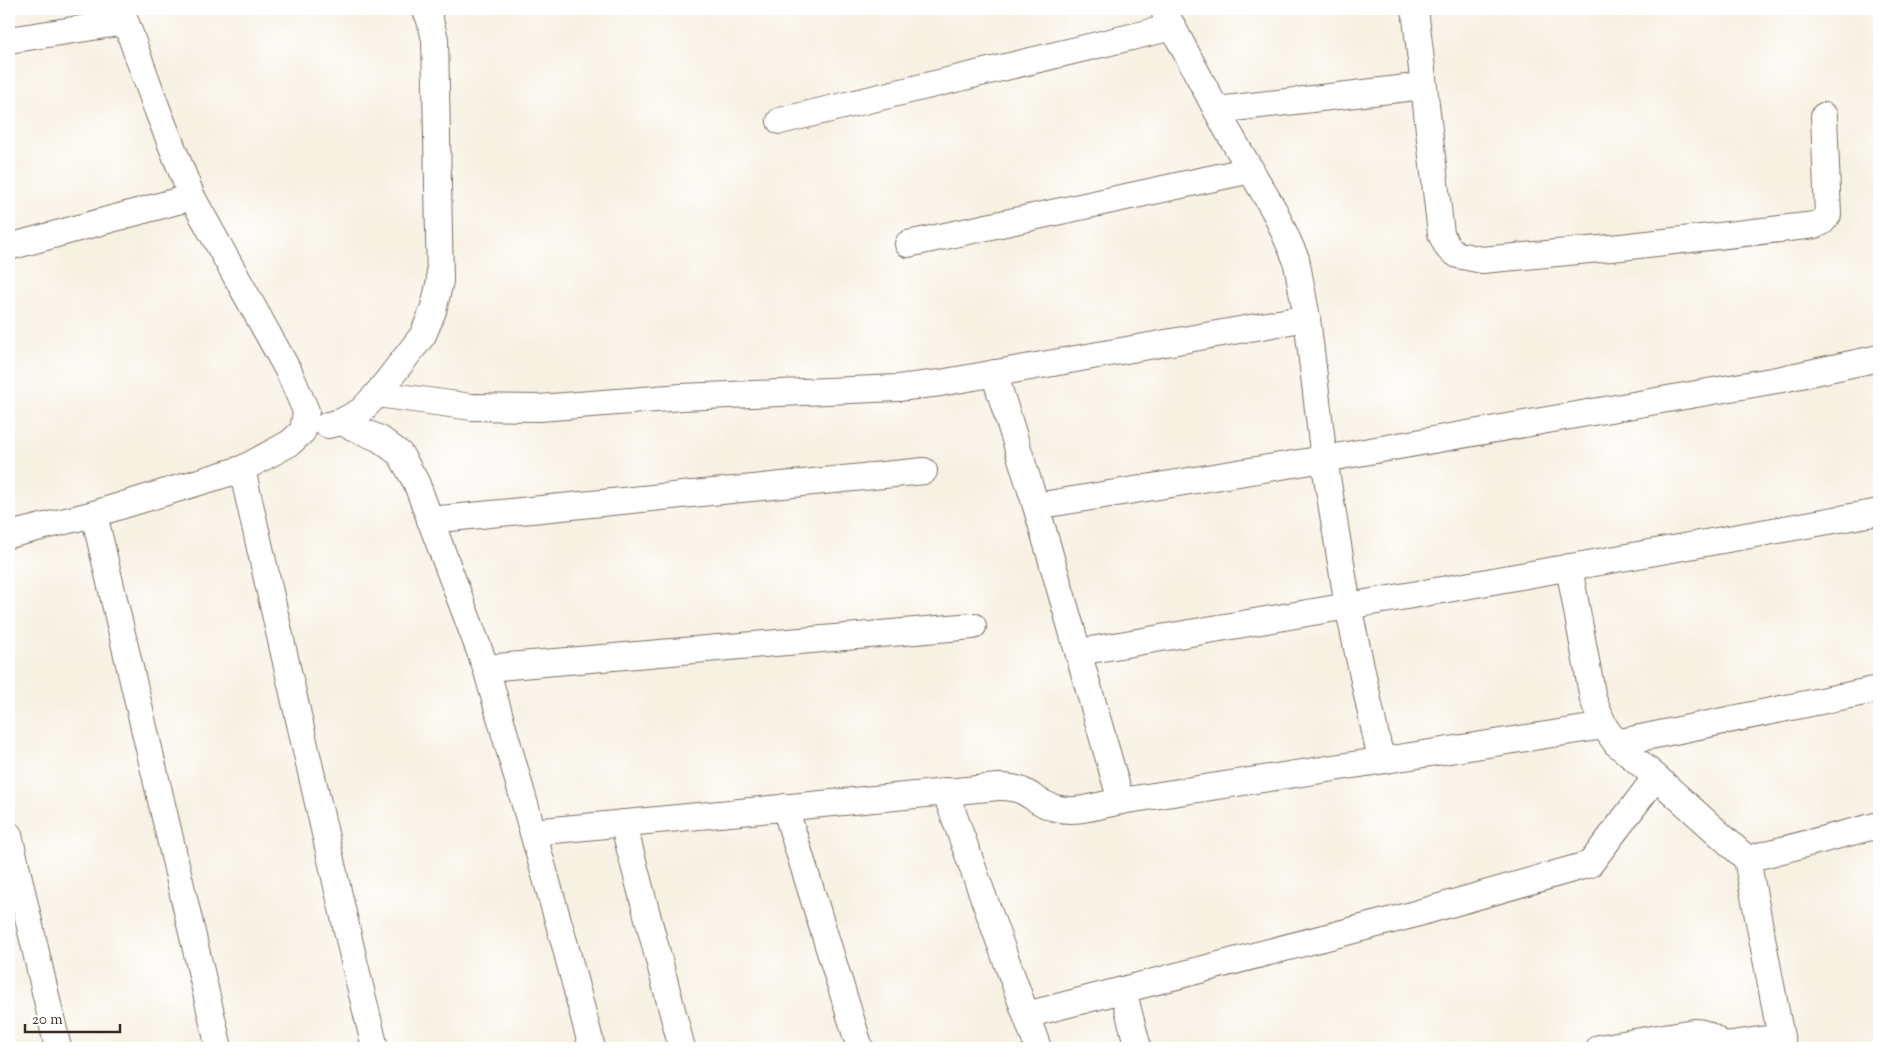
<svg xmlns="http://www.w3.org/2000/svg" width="1888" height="1057" font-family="'Sorts Mill Goudy',serif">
	<rect width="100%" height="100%" fill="#fff"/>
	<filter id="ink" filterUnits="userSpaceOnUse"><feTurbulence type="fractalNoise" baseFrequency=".02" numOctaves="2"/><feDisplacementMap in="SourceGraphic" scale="10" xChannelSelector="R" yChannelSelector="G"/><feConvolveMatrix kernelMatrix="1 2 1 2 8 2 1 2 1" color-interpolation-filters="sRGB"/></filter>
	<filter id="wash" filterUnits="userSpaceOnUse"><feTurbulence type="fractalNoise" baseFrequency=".0096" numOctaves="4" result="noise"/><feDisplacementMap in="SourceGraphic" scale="20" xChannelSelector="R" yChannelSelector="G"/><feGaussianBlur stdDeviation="1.12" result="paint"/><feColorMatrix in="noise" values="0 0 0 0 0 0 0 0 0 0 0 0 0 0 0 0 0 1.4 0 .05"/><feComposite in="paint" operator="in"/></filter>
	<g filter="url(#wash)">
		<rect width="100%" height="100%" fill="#f7f1e2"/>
	</g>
	<g filter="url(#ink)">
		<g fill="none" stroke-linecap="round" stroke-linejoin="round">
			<defs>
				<g id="street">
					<path d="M121,9l36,100 35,88 97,175 17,39 -3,20 -13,12 -48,26"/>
					<path d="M1163,9l63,119 49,84 21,47 11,59 17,141 24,147 33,154"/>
					<path d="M1415,9l26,225 7,14 10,7 24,5 139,-13 194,-22 7,-3 6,-7 -4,-99"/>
					<path d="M9,40l116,-18"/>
					<path d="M1217,110l207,-24"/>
					<path d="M780,121l393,-94"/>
					<path d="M908,244l343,-74"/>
					<path d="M9,247l183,-50"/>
					<path d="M994,373l42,133 85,295"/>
					<path d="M377,394l95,13 67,1 143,-11 216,-9 42,-5 367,-65"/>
					<path d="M341,422l39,17 20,15 16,28 70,186 79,277 27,103"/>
					<path d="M328,425l13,-3 20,-11 16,-17 46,-59 10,-24 7,-30 -5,-242 -6,-22 -4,-8"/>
					<path d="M1036,506l288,-47 458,-80 97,-21"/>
					<path d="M94,514l125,534"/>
					<path d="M430,520l494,-49"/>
					<path d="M9,535l85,-21 148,-45 112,492 21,87"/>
					<path d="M1569,567l24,132 11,27 12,17 40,34 91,82 36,189"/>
					<path d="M1079,652l386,-66 414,-74"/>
					<path d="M486,668l487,-42"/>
					<path d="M1616,743l263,-54"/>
					<path d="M945,791l93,257"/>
					<path d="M785,807l75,241"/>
					<path d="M623,823l59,225"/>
					<path d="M533,832l465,-45c31,-1 32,14 57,21 20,6 46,-3 66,-7l483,-75"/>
					<path d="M9,835l49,213"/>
					<path d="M1747,859l132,-34"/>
					<path d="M1123,990l15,58"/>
					<path d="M1026,1015l382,-99 182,-52 66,-87"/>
					<path d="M1599,1048l95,-16c14,0 19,7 30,13l57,-8"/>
				</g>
			</defs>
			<use href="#street" stroke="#7d7063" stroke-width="28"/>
			<use href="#street" stroke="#fff" stroke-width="26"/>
		</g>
	</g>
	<rect width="1888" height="1057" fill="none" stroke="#fff" stroke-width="30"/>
	<path d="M25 1024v8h95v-8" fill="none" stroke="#3b2a1e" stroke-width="2.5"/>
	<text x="32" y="1024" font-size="15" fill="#3b2a1e" stroke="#ffffff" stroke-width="4" paint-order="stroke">20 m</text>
</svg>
